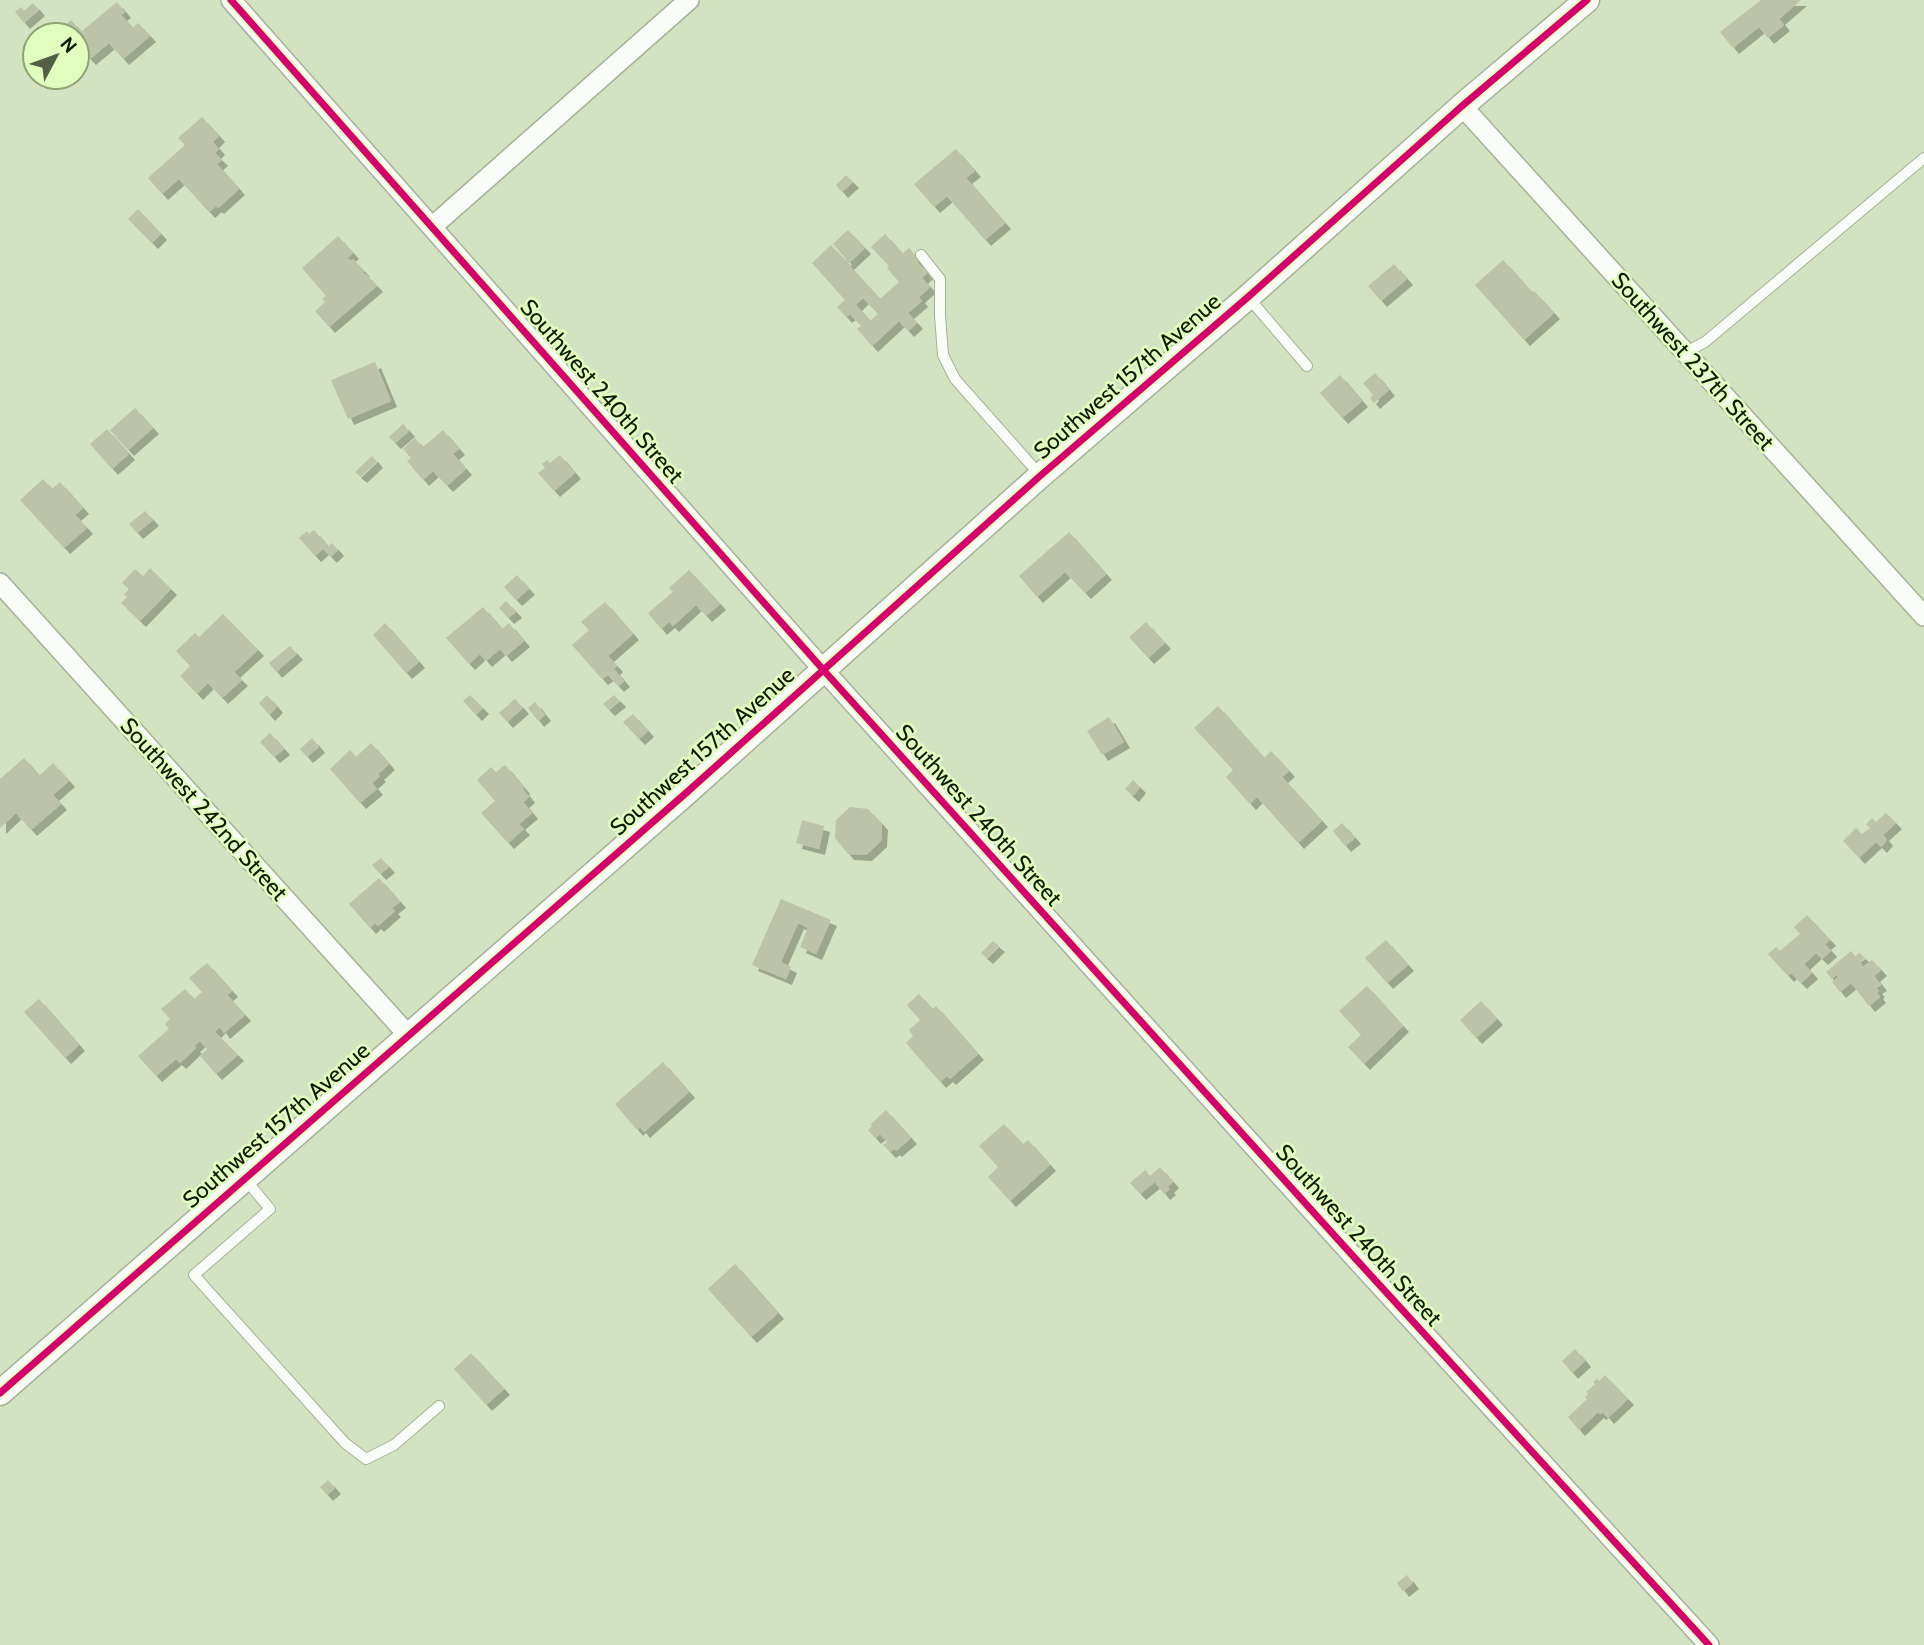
<svg xmlns="http://www.w3.org/2000/svg" width="1924" height="1645" font-family="Cabin,sans-serif">
	<defs>
		<filter id="shadow"><feDropShadow dx="6" dy="6" stdDeviation="0" flood-color="#0004"/></filter>
	</defs>
	<rect width="100%" height="100%" fill="#d3e2c0"/>
	<g fill="#bcc3a7" fill-rule="evenodd" filter="url(#shadow)">
		<path d="M1761,0h40l-22,19 5,6 -16,13 -9,-11 -26,21 -13,-16z"/>
		<path d="M117,2l8,10 -4,3 12,13 5,-5 12,13 -27,23 -14,-16 -19,16 -13,-14v-2l9,-8 -4,-4z"/>
		<path d="M33,3l6,7 -15,13 -9,-11 6,-5 3,4z"/>
		<path d="M71,20l13,15 -7,6v-6h-18l-2,-2z"/>
		<path d="M202,117l17,19 -6,6 6,7 -4,4 7,7 -5,4 22,25 -21,19 -2,-2 -7,6 -30,-33 -17,15 -14,-16 37,-33 -7,-7z"/>
		<path d="M956,149l19,22 -9,7 39,45 -20,17 -38,-44 -13,11 -20,-23z"/>
		<path d="M846,175l7,7 -11,10 -6,-7z"/>
		<path d="M138,209l23,25 -9,9 -24,-24z"/>
		<path d="M848,230l17,18 -17,16 32,35 19,-17 -12,-14 2,-2 -18,-19 14,-13 17,20 7,-6 10,12 -2,2 10,11 -5,5 8,9 -11,10 3,4 -14,12 9,10 -9,8 -9,-10 -27,25 -15,-17 4,-3 -11,-12 -4,3 -9,-10 8,-7 -33,-37 19,-18 14,15 1,-1 -13,-15zM863,298l15,16 -8,7 -14,-16z"/>
		<path d="M338,236l15,17 -6,5 4,3 2,-2 11,12 -1,1 2,3 1,-1 11,12 -48,41 -14,-16 10,-9 -3,-3 4,-3 -24,-28z"/>
		<path d="M1503,260l29,32 2,-1 20,22 -30,27 -49,-55z"/>
		<path d="M1394,264l13,15 -26,22 -13,-15z"/>
		<path d="M375,362l16,39 -43,18 -17,-39z"/>
		<path d="M1375,373l14,17 -15,13 -4,-5 3,-3 -10,-12z"/>
		<path d="M1340,375l22,26 -20,17 -22,-25z"/>
		<path d="M135,408l18,20 -25,22 -18,-20z"/>
		<path d="M403,424l6,7 -14,12 -6,-6z"/>
		<path d="M107,429l22,25 -17,15 -22,-25z"/>
		<path d="M443,430l16,19 -6,5 13,15 -19,17 -14,-15 -10,9 -16,-19 4,-3 -8,-9 12,-11 8,9z"/>
		<path d="M560,455l15,18 -21,18 -16,-18 7,-5 -3,-4 5,-4 3,3z"/>
		<path d="M372,456l5,6 -16,15 -6,-5z"/>
		<path d="M43,479l9,10 8,-7 23,26 -8,7 12,13 -23,20 -44,-48z"/>
		<path d="M145,511l8,9 -16,13 -8,-9z"/>
		<path d="M314,530l14,17 4,-4 6,7 -7,7 -8,-8 -8,7 -16,-18 8,-7 2,3z"/>
		<path d="M1069,532l37,42 -21,19 -20,-21 -28,25 -18,-21z"/>
		<path d="M150,568l21,21 -31,32 -19,-18 6,-6 -3,-3 5,-5 -7,-6 13,-14 8,7z"/>
		<path d="M689,570l31,34 -14,12 -10,-11 -23,21 -4,-4 -8,7 -13,-16 25,-21 -4,-4z"/>
		<path d="M517,575l12,14 -13,11 -12,-13z"/>
		<path d="M506,601l10,11 -8,6 -9,-10z"/>
		<path d="M605,602l28,32 -25,22 9,10 -3,3 10,12 -6,5 -10,-11 -6,4 -30,-34 17,-15 -8,-8z"/>
		<path d="M483,607l19,22 7,-6 15,18 -18,15 -6,-7 -14,12 -6,-7 -11,10 -23,-26z"/>
		<path d="M223,614l35,36 -24,22 8,8 -20,18 -14,-15 -11,11 -17,-18 10,-10 -14,-15 19,-18 4,4z"/>
		<path d="M1146,622l19,21 -17,15 -19,-21z"/>
		<path d="M385,623l34,39 -13,11 -33,-38z"/>
		<path d="M290,646l7,8 -21,18 -7,-9z"/>
		<path d="M267,695l10,12 -8,8 -10,-12z"/>
		<path d="M470,695l13,13 -7,7 -13,-14z"/>
		<path d="M614,695l6,6 -11,9 -6,-6z"/>
		<path d="M515,699l8,9 -16,14 -8,-9z"/>
		<path d="M535,702l10,13 -7,6 -10,-13z"/>
		<path d="M1218,706l46,52 7,-7 18,20 -7,6 40,44 -24,22 -41,-46 -7,7 -24,-27 7,-7 -39,-42z"/>
		<path d="M633,714l15,17 -9,8 -16,-17z"/>
		<path d="M1109,717l15,25 -22,13 -15,-24z"/>
		<path d="M270,733l14,16 -10,8 -14,-15z"/>
		<path d="M312,738l7,9 -12,10 -7,-8z"/>
		<path d="M371,743l18,21 -11,10 2,2 -8,7 5,6 -17,14 -30,-34 20,-19 6,7z"/>
		<path d="M24,758l15,18 14,-13 16,18 -16,14 8,9 -30,26 -15,-17 -16,15v-49z"/>
		<path d="M505,765l19,23 -1,1 6,8 -6,5 9,11 -13,11 5,5 -16,14 -27,-30 14,-12 -18,-21 14,-13 5,5z"/>
		<path d="M1133,780l7,7 -7,9 -8,-7z"/>
		<path d="M850,807l18,2 14,15 -1,17 -15,14 -18,-1 -13,-16 1,-18z"/>
		<path d="M1886,813l10,10 -13,12 4,5 -6,7 -5,-5 -17,16 -16,-17 13,-13 6,6 8,-6 -4,-4 6,-6 4,4z"/>
		<path d="M802,820l22,6 -5,23 -23,-6z"/>
		<path d="M1342,823l13,15 -10,8 -12,-15z"/>
		<path d="M381,858l8,9 -9,7 -8,-9z"/>
		<path d="M379,878l21,24 -8,6 3,3 -17,15 -3,-3 -5,5 -21,-24z"/>
		<path d="M781,899l50,21 -15,34 -16,-7 8,-19 -10,-5 -17,39 10,5 -5,12 -34,-14z"/>
		<path d="M1807,915l23,25 -5,4 6,7 -9,8 -6,-6 -12,11 8,9 -11,10 -10,-10 -3,3 -20,-22 8,-7 4,4 20,-17 -6,-7z"/>
		<path d="M1386,940l22,25 -21,18 -22,-25z"/>
		<path d="M993,941l6,5 -12,12 -6,-5z"/>
		<path d="M1851,951l4,5 5,-3 5,5 -5,4 3,5 9,-7 9,10 -7,6 7,9 -5,3 3,3 -2,2 3,4 -11,9 -18,-23 -11,9 -8,-10 6,-5 -2,-2 -4,4 -6,-7z"/>
		<path d="M207,963l25,28 -5,4 18,20 -21,18 -4,-6 -5,5 23,23 -22,19 -16,-18 7,-7 -7,-8 -6,5 2,2 -16,15 -4,-4 -20,17 -18,-20 31,-27 -4,-5 5,-5 -9,-10 24,-20 9,10 8,-7 -13,-14z"/>
		<path d="M1367,986l36,40 -39,38 -16,-17 13,-12 -22,-24z"/>
		<path d="M919,994l13,15 4,-3 42,48 -28,25 -3,-3 -7,6 -34,-39 7,-7 -4,-6 11,-10 -13,-15z"/>
		<path d="M39,999l40,46 -14,13 -41,-46z"/>
		<path d="M1481,1001l16,18 -21,19 -16,-18z"/>
		<path d="M663,1062l26,30 -45,40 -4,-5 -3,3 -22,-26z"/>
		<path d="M886,1110l25,28 -15,13 -2,-2 -4,3 -7,-7 4,-3 -7,-8 -5,4 -7,-8 4,-4 -1,-2z"/>
		<path d="M1004,1124l19,20 5,-4 22,25 -40,36 -22,-24 10,-10 -19,-21z"/>
		<path d="M1160,1167l13,15 -5,5 2,2 -6,5 -9,-12 -15,12 -10,-11 15,-13 5,6z"/>
		<path d="M735,1264l43,49 -27,24 -43,-48z"/>
		<path d="M1575,1349l10,12 -13,12 -10,-12z"/>
		<path d="M471,1353l33,36 -18,16 -32,-36z"/>
		<path d="M1605,1375l23,24 -20,19 -5,-6 -3,2 -2,-2 -19,18 -11,-13 19,-18 -2,-2 3,-3 -2,-2 9,-8 -2,-2 4,-3 2,2z"/>
		<path d="M328,1480l7,8 -8,7 -7,-8z"/>
		<path d="M1407,1575l6,8 -10,8 -6,-8z"/>
	</g>
	<g fill="none" stroke-linecap="round" stroke-linejoin="round">
		<defs>
			<g id="service">
				<path d="M921,255l19,24v37l3,39 12,24 85,96"/>
				<path d="M1248,297l59,69"/>
				<path d="M1686,352l19,-10 219,-184"/>
				<path d="M245,1179l25,30 -76,66 151,168 21,16 28,-14 45,-39"/>
			</g>
			<g id="minor">
				<path d="M231,0c200,224 396,451 596,674 292,326 586,649 882,971"/>
				<path d="M1462,106l462,510"/>
				<path d="M433,226l256,-226"/>
				<path d="M0,583l408,452"/>
			</g>
			<path id="tertiary" d="M0,1393l686,-600 354,-317 208,-179 214,-191 125,-106"/>
		</defs>
		<use href="#service" stroke="#a6b297" stroke-width="12"/>
		<use href="#minor" stroke="#a6b297" stroke-width="22"/>
		<use href="#tertiary" stroke="#a6b297" stroke-width="27"/>
		<use href="#service" stroke="#f8fbf6" stroke-width="10"/>
		<use href="#minor" stroke="#f8fbf6" stroke-width="19"/>
		<use href="#tertiary" stroke="#f8fbf6" stroke-width="24"/>
		<defs>
			<g id="cycleway">
				<path d="M231,0c200,224 396,451 596,674 292,326 586,649 882,971"/>
				<path d="M0,1393l686,-600 354,-317 208,-179 214,-191 125,-106"/>
			</g>
		</defs>
		<use href="#cycleway" stroke="#e2febf" stroke-width="11"/>
		<use href="#cycleway" stroke="#d6006c" stroke-width="7"/>
	</g>
	<g text-anchor="middle" stroke-width="5" stroke-linejoin="round" paint-order="stroke">
		<g font-size="23" fill="#101903" stroke="#e2febf">
			<text transform="translate(1693 361) rotate(48)" y="8">Southwest 237th Street</text>
			<text transform="translate(1127 376) rotate(-41)" y="8">Southwest 157th Avenue</text>
			<text transform="translate(602 391) rotate(49)" y="8">Southwest 240th Street</text>
			<text transform="translate(702 751) rotate(-42)" y="8">Southwest 157th Avenue</text>
			<text transform="translate(204 809) rotate(48)" y="8">Southwest 242nd Street</text>
			<text transform="translate(979 815) rotate(48)" y="8">Southwest 240th Street</text>
			<text transform="translate(276 1125) rotate(-41)" y="8">Southwest 157th Avenue</text>
			<text transform="translate(1359 1235) rotate(48)" y="8">Southwest 240th Street</text>
		</g>
	</g>
	<g transform="translate(56 56) rotate(49)"><circle r="33" fill="#e2febf" stroke="#8ea274" stroke-width="2"/>
	<path d="M0-5L12 26L0 18L-12 26Z" fill="#545f45"/>
	<text y="-10" font-size="19" font-weight="bold" text-anchor="middle" fill="#101903">N</text>
	</g>
</svg>
